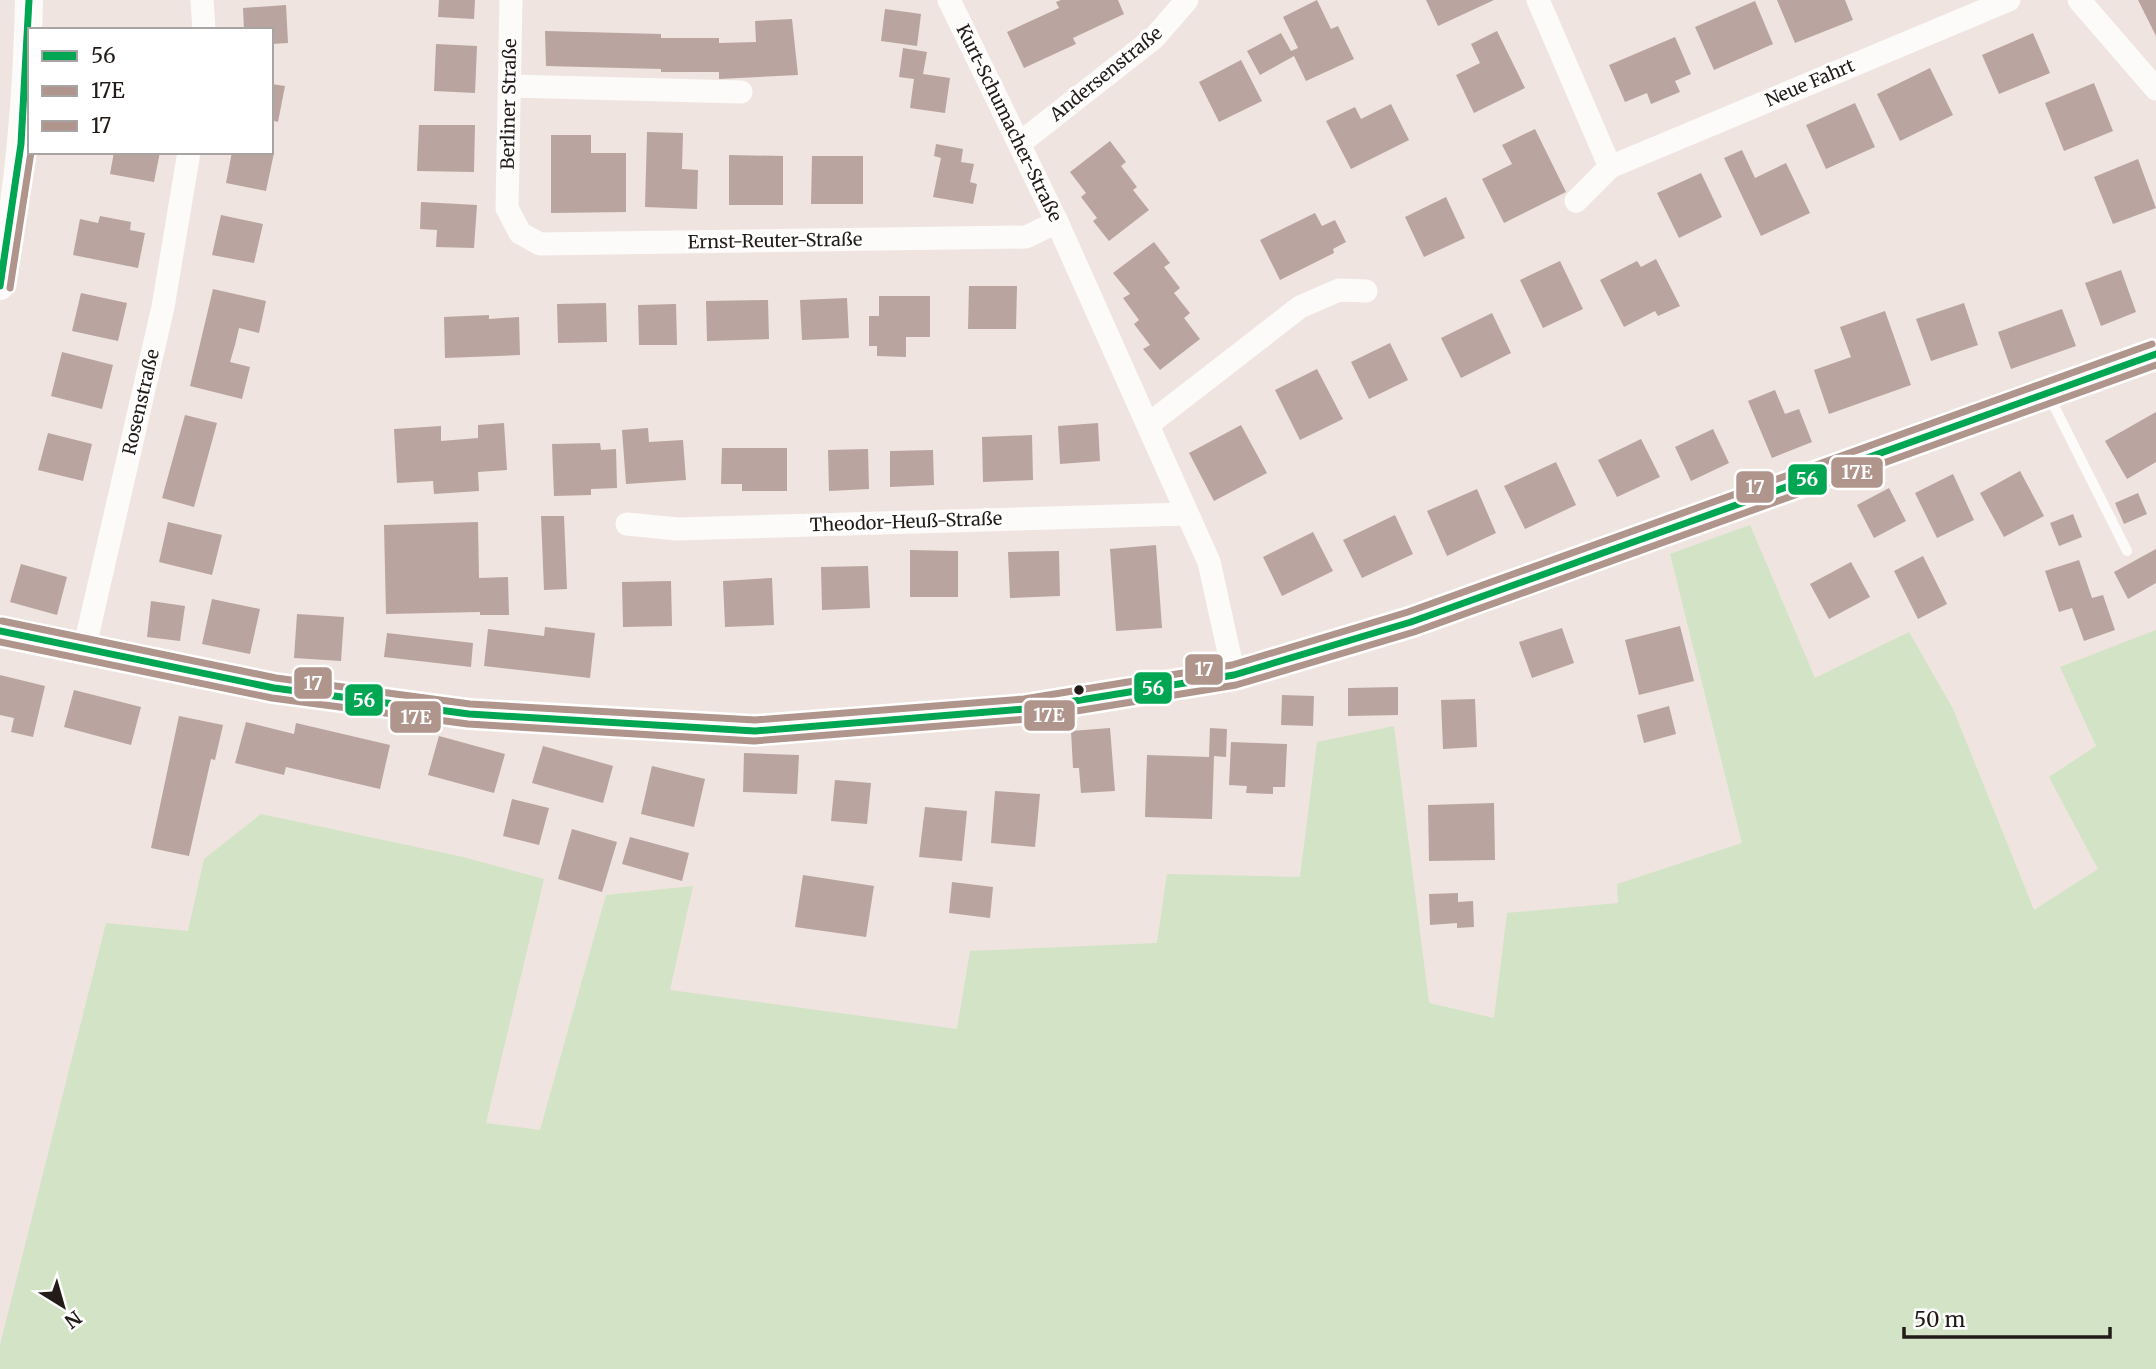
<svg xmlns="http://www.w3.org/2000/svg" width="2156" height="1369" font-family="Merriweather,serif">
	<rect width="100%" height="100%" fill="#efe4df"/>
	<path fill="#d2e3c6" d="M1750,525l65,153 94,-46 44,77 81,201 64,-41 -49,-92 47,-31 -36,-79 96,-37v739h-2156v-24l106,-422 82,8 16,-72 57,-45 202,43 81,22 -58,244 54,7 66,-235 87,-9 -23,104 287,39 13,-78 187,-8 10,-69 133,3 17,-135 77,-16 35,277 65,15 13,-105 111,-10 -1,-19 125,-41 -72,-289z"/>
	<g fill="#b9a4a0">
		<path d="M439,0h36l-1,19 -36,-2z"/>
		<path d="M1061,0h57l6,14 -51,24 3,6 -52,24 -17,-36 52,-24 -3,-6z"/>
		<path d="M1317,0l14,29 7,-3 16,33 -48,22 -12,-25 -34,19 -13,-24 34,-18 10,18 7,-3 -15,-31z"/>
		<path d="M1426,0h68l-56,26z"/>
		<path d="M1777,0h68l8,20 -58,23z"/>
		<path d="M2138,0h18v36z"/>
		<path d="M1755,1l18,43 -59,26 -19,-43z"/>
		<path d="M286,5l2,38 -17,1v-14h-27l-1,-22z"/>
		<path d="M885,9l36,5 -4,32 -36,-5z"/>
		<path d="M792,19l6,56 -79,4v-7h-58v-3l-115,-3 -1,-35 116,3v4h58v5l37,-1 -1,-21z"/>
		<path d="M1497,31l28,57 -51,25 -18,-38 24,-12 -9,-19z"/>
		<path d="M2033,33l17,40 -51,21 -17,-39z"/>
		<path d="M1675,37l16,37 -16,7 5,11 -29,12 -4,-11 -22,9 -16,-37z"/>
		<path d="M436,44l41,2 -2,47 -41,-2z"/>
		<path d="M903,48l24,4 -4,22 27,4 -5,35 -35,-5 4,-29 -15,-2z"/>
		<path d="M1241,60l21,41 -43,21 -20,-40z"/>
		<path d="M1930,68l23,47 -53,26 -23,-47z"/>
		<path d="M2094,83l19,48 -49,20 -19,-48z"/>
		<path d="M271,84l14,2 -7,36 -7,-2z"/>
		<path d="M1855,103l20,44 -49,22 -20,-44z"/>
		<path d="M1391,104l18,36 -58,29 -25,-48 29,-14 6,12z"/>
		<path d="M419,125h56l-1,47 -57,-1z"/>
		<path d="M1535,129l31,63 -62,31 -22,-44 30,-15 -10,-19z"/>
		<path d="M647,132l36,1 -1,36 16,1 -1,39 -52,-2z"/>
		<path d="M551,135h40v18h35v59l-75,1z"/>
		<path d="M1110,141l16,21 -5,4 16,21 -4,3 16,20 -40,31 -16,-20 4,-3 -16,-21 5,-4 -16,-21z"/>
		<path d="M936,144l27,5 -2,13 13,2 -4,18 7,2 -4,20 -40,-7 8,-39 -7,-2z"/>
		<path d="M1742,150l13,28 31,-15 24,50 -49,23 -37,-78z"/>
		<path d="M114,152h46l-6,30 -44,-8z"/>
		<path d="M232,152l42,1 -8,38 -40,-8z"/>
		<path d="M729,155l54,1v49h-54z"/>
		<path d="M812,156h51v48h-52z"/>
		<path d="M2138,159l18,49 -43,16 -19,-47z"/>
		<path d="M1701,173l21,44 -43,21 -22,-45z"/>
		<path d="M1446,197l19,41 -41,19 -19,-40z"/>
		<path d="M421,202l56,3 -3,43 -38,-1 1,-17 -17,-1z"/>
		<path d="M1315,213l7,13 13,-6 11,22 -13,7 1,4 -54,27 -20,-40z"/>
		<path d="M221,215l42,9 -9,39 -42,-8z"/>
		<path d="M100,216l31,6 -1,8 15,3 -7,35 -65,-13 7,-36 18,4z"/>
		<path d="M1154,242l16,21 -6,4 16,21 -6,5 16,20 -6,5 16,21 -40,31 -17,-21 7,-4 -16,-21 5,-4 -16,-22 7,-4 -17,-21z"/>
		<path d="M1656,259l24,47 -22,10 -3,-5 -31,16 -24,-47 37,-19 4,6z"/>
		<path d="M1560,261l23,48 -40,19 -23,-48z"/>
		<path d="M2121,270l15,42 -35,14 -16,-43z"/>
		<path d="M969,286h48l-1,43h-48z"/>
		<path d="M213,289l53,12 -7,32 -20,-5 -4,17 -5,17 20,5 -8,32 -52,-13z"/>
		<path d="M81,293l46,10 -9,38 -46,-10z"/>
		<path d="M879,296h51v41h-24v20l-29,-1v-10h-8v-30h10z"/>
		<path d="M847,298l2,40 -47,2 -2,-40z"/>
		<path d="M768,300l1,39 -62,2 -1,-40z"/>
		<path d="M606,303l1,39 -49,1 -1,-39z"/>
		<path d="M1964,303l14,42 -47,16 -15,-42z"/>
		<path d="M676,304l1,41h-38l-1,-40z"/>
		<path d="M2062,309l14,37 -65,23 -13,-37z"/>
		<path d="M1885,311l26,74 -82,29 -15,-44 37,-13 -11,-30z"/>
		<path d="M1492,313l19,40 -50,25 -20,-40z"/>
		<path d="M489,315v4l30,-2 1,38 -75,3 -1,-41z"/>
		<path d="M1390,343l18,37 -39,19 -18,-37z"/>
		<path d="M62,352l51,13 -11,44 -51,-13z"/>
		<path d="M1317,369l26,50 -43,21 -25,-50z"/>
		<path d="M1775,390l10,24 14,-5 13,33 -40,16 -24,-57z"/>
		<path d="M2156,412v50l-29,17 -22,-38z"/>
		<path d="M185,415l32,8 -23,84 -32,-9z"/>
		<path d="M504,423l3,47 -29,2 1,19 -45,3 -1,-13 -36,2 -3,-54 47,-3v15l37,-3v-13z"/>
		<path d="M1098,423l2,38 -40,3 -2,-38z"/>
		<path d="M1241,425l26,48 -53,28 -25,-48z"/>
		<path d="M648,428l1,14 34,-2 3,40 -60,4 -4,-54z"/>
		<path d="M1713,429l16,34 -38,18 -16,-34z"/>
		<path d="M48,433l44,11 -9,37 -45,-11z"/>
		<path d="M1032,435l1,45 -50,2 -1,-45z"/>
		<path d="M1641,439l19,38 -43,20 -19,-37z"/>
		<path d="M600,443l1,7 15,-1 1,39 -26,1v6l-37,1 -2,-52z"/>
		<path d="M722,448h65v43h-45v-7h-21z"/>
		<path d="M868,449l1,40 -40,2 -1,-41z"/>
		<path d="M933,450l1,35 -44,2v-36z"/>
		<path d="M1556,462l20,43 -51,24 -21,-43z"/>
		<path d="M2020,471l24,45 -40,21 -24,-44z"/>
		<path d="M1953,474l21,46 -37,18 -22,-45z"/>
		<path d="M1889,488l17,33 -32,17 -17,-33z"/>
		<path d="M1477,489l19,44 -49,23 -20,-45z"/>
		<path d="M2138,493l9,21 -23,10 -9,-21z"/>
		<path d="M2073,514l9,23 -23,9 -9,-23z"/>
		<path d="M1395,515l18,39 -51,24 -19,-38z"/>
		<path d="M541,516h23l3,73 -23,1z"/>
		<path d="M168,522l54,13 -10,40 -53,-13z"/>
		<path d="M478,522l1,56 29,-1 1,38h-29v-3l-94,2 -2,-89z"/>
		<path d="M1313,532l20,39 -51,25 -19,-39z"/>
		<path d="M1156,545l6,83 -46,3 -6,-82z"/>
		<path d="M2156,549v34l-28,16 -14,-27z"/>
		<path d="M910,550l48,1v46h-48z"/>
		<path d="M1059,551l1,45 -50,2 -2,-46z"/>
		<path d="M1923,556l24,48 -29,15 -24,-48z"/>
		<path d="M2079,560l13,38 11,-3 12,35 -31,11 -12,-33 -13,4 -14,-41z"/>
		<path d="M1851,562l19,35 -41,22 -19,-35z"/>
		<path d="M21,564l46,13 -10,38 -47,-13z"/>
		<path d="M868,566l2,42 -48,2 -1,-43z"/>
		<path d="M772,578l2,47 -49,2 -2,-46z"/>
		<path d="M671,581l1,45 -49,1 -1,-45z"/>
		<path d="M212,599l48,10 -10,45 -48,-10z"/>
		<path d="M151,601l34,5 -5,35 -33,-4z"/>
		<path d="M297,614l47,3 -3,44 -47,-3z"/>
		<path d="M1680,626l14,55 -55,14 -14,-55z"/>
		<path d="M545,627l50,6 -5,45 -106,-12 4,-37 56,7z"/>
		<path d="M1562,628l12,35 -42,15 -13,-36z"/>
		<path d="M387,633l86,10 -2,24 -87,-10z"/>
		<path d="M0,675l45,11 -12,51 -22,-5 3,-14 -14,-3z"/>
		<path d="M1398,687v28l-50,1v-28z"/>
		<path d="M74,690l67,17 -10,38 -67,-18z"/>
		<path d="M1282,695l32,1 -1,30 -32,-1z"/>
		<path d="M1475,699l2,48 -34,2 -2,-49z"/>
		<path d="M1669,706l7,28 -32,9 -7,-28z"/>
		<path d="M179,716l44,9 -8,35 -4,-1 -22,97 -38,-8z"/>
		<path d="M246,722l48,12 2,-11 94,22 -10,44 -94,-22 -2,8 -49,-12z"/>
		<path d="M1110,728l5,63 -34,2 -2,-25h-6l-2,-37z"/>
		<path d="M1210,728l17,1 -1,28 -12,-1 -2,63 -67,-2 2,-62 62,2z"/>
		<path d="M439,736l66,18 -11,39 -66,-18z"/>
		<path d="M1231,742l56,2 -2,43h-12v7l-27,-1 1,-7 -18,-1z"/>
		<path d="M543,746l70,20 -10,37 -71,-20z"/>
		<path d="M744,753l55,2 -2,39 -54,-2z"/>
		<path d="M652,766l53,13 -11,48 -53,-13z"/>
		<path d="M835,780l36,3 -4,41 -36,-3z"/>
		<path d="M995,791l45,3 -5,53 -44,-4z"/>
		<path d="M512,799l37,9 -10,37 -36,-9z"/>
		<path d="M1494,803l1,57 -66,1 -1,-56z"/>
		<path d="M925,807l42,4 -5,50 -43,-4z"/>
		<path d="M572,829l45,13 -15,50 -44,-13z"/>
		<path d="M630,837l59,16 -7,28 -60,-17z"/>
		<path d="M803,875l71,11 -8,51 -71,-10z"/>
		<path d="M952,882l41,5 -3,31 -41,-5z"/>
		<path d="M1458,893v9l15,-1 1,26 -17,1v-5l-27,2 -1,-31z"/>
	</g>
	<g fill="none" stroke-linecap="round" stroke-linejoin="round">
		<path stroke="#fdfbfa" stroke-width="10" d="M2048,394l79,157"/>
		<g stroke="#fdfbfa" stroke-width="23">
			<path d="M202,0l2,30"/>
			<path d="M511,0l-4,208 13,25 20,11 486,-7 31,-15"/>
			<path d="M949,0l108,222 152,340 25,113"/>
			<path d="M1538,0l72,167 399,-167"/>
			<path d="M2079,0l77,89"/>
			<path d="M511,86l230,6"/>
			<path d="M1020,143l134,-105 33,-38"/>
			<path d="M1576,201l34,-34"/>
			<path d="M1149,424l151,-117 39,-17 27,1"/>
			<path d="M627,524l50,5 509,-15"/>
			<path d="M84,650l79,-343 26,-155"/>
		</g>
		<g stroke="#fdfbfa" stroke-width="28">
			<path d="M0,286c19,-93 27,-190 29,-286"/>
			<path d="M0,631l274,57 195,26 286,17 270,-22 209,-34 177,-53 745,-268"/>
		</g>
		<defs>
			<g id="bus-1">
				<path d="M0,286l21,-142 8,-144"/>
				<path d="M0,631l274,57 195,26 286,17 270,-22 209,-34 177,-53 745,-268"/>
			</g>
			<g id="bus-2">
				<path d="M10,288l21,-136"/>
				<path d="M0,642l272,56 196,26 286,17 273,-22 209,-34 178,-53 742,-267"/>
			</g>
			<path id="bus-3" d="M2,621l274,57 194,26 285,16 269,-21 208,-34 176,-53 744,-268"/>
		</defs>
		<use href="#bus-1" stroke="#fff" stroke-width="12"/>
		<use href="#bus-2" stroke="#fff" stroke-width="12"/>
		<use href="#bus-3" stroke="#fff" stroke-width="12"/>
		<use href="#bus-1" stroke="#00a651" stroke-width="7"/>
		<use href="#bus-2" stroke="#b0958c" stroke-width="7"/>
		<use href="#bus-3" stroke="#b0958c" stroke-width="7"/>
	</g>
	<circle fill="#221b18" stroke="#fff" stroke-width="2.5" cx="1079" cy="690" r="6"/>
	<g text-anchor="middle" stroke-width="6" stroke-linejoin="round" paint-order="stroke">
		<g font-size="18" fill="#221b18" stroke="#fff">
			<text transform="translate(1106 74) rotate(-39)" y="6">Andersenstraße</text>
			<text transform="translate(1810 83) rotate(-23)" y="6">Neue Fahrt</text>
			<text transform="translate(509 104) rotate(-89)" y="6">Berliner Straße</text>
			<text transform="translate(1009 123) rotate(64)" y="6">Kurt-Schumacher-Straße</text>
			<text transform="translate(775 241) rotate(-1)" y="6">Ernst-Reuter-Straße</text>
			<text transform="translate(141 402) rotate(-77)" y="6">Rosenstraße</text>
			<text transform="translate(906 522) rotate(-2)" y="6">Theodor-Heuß-Straße</text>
		</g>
	</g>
	<g stroke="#fff" stroke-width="2.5">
		<rect x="1830" y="456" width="54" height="33" rx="7" fill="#b0958c"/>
		<rect x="1787" y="463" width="41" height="33" rx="7" fill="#00a651"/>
		<rect x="1735" y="470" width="40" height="34" rx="7" fill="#b0958c"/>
		<rect x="1184" y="653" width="40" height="33" rx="7" fill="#b0958c"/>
		<rect x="293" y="666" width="40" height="34" rx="7" fill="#b0958c"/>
		<rect x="1133" y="671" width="40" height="34" rx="7" fill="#00a651"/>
		<rect x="344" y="683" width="40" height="34" rx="7" fill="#00a651"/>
		<rect x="1023" y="699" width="53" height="33" rx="7" fill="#b0958c"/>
		<rect x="389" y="700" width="53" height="34" rx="7" fill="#b0958c"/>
	</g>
	<g font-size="19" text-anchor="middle" font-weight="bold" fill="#fff">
		<text x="1857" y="479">17E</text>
		<text x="1807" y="486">56</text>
		<text x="1755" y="494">17</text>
		<text x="1204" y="676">17</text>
		<text x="313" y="690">17</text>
		<text x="1153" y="695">56</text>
		<text x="364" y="707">56</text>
		<text x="1049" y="722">17E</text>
		<text x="416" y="724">17E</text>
	</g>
	<rect x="28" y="28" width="245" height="126" fill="#ffffff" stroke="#a7a4a3" stroke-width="2"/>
	<rect x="42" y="51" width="35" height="10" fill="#00a651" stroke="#a7a4a3" stroke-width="2"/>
	<text x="91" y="63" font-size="21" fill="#221b18">56</text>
	<rect x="42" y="86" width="35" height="10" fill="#b0958c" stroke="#a7a4a3" stroke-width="2"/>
	<text x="91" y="98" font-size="21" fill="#221b18">17E</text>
	<rect x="42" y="121" width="35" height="10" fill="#b0958c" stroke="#a7a4a3" stroke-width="2"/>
	<text x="91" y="133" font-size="21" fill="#221b18">17</text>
	<g transform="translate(63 1306) rotate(143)" stroke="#ffffff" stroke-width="5" paint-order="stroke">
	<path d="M0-5L12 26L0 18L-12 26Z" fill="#221b18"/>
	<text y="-10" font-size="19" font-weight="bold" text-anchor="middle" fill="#221b18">N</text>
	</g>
	<path d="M1904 1327v10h206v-10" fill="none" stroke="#221b18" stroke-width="3.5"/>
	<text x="1914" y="1327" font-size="21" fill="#221b18" stroke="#ffffff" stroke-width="5" paint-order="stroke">50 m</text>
</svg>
